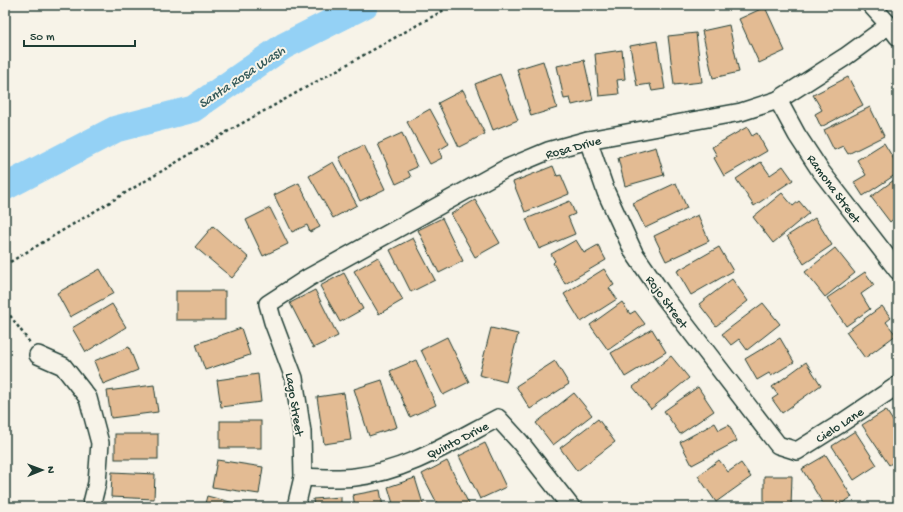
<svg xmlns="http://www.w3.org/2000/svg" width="903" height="512" font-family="'Gochi Hand',sans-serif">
	<rect width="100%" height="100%" fill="#f7f3e8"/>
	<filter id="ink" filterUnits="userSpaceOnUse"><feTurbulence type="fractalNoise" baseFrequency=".025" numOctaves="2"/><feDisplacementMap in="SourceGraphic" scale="8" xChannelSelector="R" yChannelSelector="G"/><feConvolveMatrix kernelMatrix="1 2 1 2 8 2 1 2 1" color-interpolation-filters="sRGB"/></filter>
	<g filter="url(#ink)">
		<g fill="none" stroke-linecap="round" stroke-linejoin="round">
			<path stroke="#94d1f5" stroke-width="27" d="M5,187l111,-58 77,-20 91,-63 81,-41"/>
		</g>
		<g fill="#e3bb93" stroke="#1f3d34">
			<path d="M765,7l20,44 -26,12 -20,-44z"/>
			<path d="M729,25l10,47 -26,6 -11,-47z"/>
			<path d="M696,33l6,49 -28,3 -6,-49z"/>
			<path d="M657,41l8,48 -13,2 -2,-7 -13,2 -7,-40z"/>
			<path d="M622,50l3,29 -8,1 2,14 -20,2 -4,-42z"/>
			<path d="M584,60l9,40 -21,5 -2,-7 -6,1 -7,-33z"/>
			<path d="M543,61l14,47 -26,8 -14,-47z"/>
			<path d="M500,74l18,46 -25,10 -18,-46z"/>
			<path d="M848,77l15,28 -42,22 -6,-13 7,-4 -9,-15z"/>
			<path d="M463,90l22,44 -26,13 -21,-44z"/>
			<path d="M870,107l14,29 -36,18 -5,-8 -9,4 -10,-20z"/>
			<path d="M430,109l19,35 -10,6 3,8 -12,6 -23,-42z"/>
			<path d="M747,127l5,9 5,-3 10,18 -43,25 -10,-18 3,-2 -5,-9z"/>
			<path d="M402,133l15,34 -9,4 3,6 -15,7 -18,-40z"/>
			<path d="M884,143l14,23v7l-35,23 -9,-14 12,-7 -9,-15z"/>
			<path d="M364,145l21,44 -25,12 -21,-44z"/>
			<path d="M656,147l8,28 -39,11 -7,-28z"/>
			<path d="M333,162l24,43 -24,13 -24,-42z"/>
			<path d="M761,162l9,13 13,-9 10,14 -39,26 -18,-27z"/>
			<path d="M553,166l4,10 4,-1 8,19 -44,18 -12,-30z"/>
			<path d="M898,177v38l-8,7 -19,-25z"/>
			<path d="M299,183l21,44 -10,5 -3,-7 -15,7 -18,-37z"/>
			<path d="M676,183l11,25 -42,20 -12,-25z"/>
			<path d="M782,193l11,13 6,-5 10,12 -36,30 -20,-26z"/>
			<path d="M475,200l25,43 -25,14 -24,-43z"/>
			<path d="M570,201l5,13 -7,3 7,17 -36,15 -13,-30z"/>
			<path d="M270,208l18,36 -25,12 -17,-36z"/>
			<path d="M698,215l11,26 -43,20 -12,-25z"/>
			<path d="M442,218l21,43 -24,12 -21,-43z"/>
			<path d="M815,218l17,27 -28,19 -17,-28z"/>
			<path d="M213,226l36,32 -17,20 -37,-31z"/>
			<path d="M413,238l22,42 -24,12 -21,-42z"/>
			<path d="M576,240l8,13 14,-8 8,15 -41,24 -12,-21 2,-2 -4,-7z"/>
			<path d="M719,247l14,24 -42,24 -14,-24z"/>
			<path d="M835,248l20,25 -30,24 -20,-25z"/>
			<path d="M378,257l25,43 -24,14 -25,-43z"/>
			<path d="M100,269l14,24 -44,24 -13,-24z"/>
			<path d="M604,269l10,16 -5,3 8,11 -36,23 -17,-28z"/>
			<path d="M865,272l9,13 -13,9 9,15 -24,17 -19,-28z"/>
			<path d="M344,273l19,36 -23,13 -20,-36z"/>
			<path d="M732,279l16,22 -32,25 -17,-22z"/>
			<path d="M315,290l23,46 -25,12 -23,-45z"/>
			<rect x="176" y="291" width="49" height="29"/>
			<path d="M622,302l8,12 5,-3 10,13 -37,26 -18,-25z"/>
			<path d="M763,303l17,21 -33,26 -8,-11 -8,6 -9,-11z"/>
			<path d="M112,304l14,23 -40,25 -14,-24z"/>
			<path d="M882,306l9,12 -5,4 10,13 -31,23 -19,-26z"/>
			<path d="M241,328l9,27 -45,15 -9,-26z"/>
			<path d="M491,328l27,6 -12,48 -27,-7z"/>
			<path d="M652,329l14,23 -41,25 -14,-24z"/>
			<path d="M447,337l22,45 -26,13 -22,-45z"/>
			<path d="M780,338l14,24 -23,14 -2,-3 -12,7 -12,-21z"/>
			<path d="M129,347l9,23 -35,14 -9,-23z"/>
			<path d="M671,356l18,22 -38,31 -18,-22z"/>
			<path d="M416,360l20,45 -26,12 -20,-46z"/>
			<path d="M555,361l14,23 -39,25 -14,-23z"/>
			<path d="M806,362l15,23 -39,28 -10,-14 6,-4 -6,-8z"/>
			<path d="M258,374l3,28 -40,5 -4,-27z"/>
			<path d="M382,380l15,47 -28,9 -15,-47z"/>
			<path d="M154,385l4,27 -47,6 -4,-27z"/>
			<path d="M698,387l16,24 -34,23 -16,-23z"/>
			<path d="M344,393l7,47 -27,4 -7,-47z"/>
			<path d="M574,393l18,22 -39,30 -17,-22z"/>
			<path d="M886,410l12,19v30l-9,6 -27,-40z"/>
			<path d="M598,419l17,23 -38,29 -17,-23z"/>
			<rect x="220" y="421" width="41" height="27"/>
			<path d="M715,423l4,7 10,-5 8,16 -45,24 -12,-23z"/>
			<path d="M855,431l22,34 -23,15 -22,-34z"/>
			<rect x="115" y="434" width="43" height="25"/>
			<path d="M485,443l21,44 -26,12 -21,-43z"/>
			<path d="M826,455l26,42 -16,10h-11l-23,-38z"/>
			<path d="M217,460l46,7 -4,27 -47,-7z"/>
			<path d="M719,460l9,12 13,-9 10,14 -35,25 -18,-26z"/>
			<path d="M447,461l23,45 -3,1h-28l-17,-33z"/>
			<path d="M112,472l43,2 -1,25 -43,-2z"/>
			<path d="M764,476h28l-1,31h-27z"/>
			<path d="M415,478l9,29h-30l-6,-20z"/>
			<path d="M380,490l3,17h-28l-2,-12z"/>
			<path d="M207,496l43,11h-46z"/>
			<path d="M341,497v10h-27l-1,-8z"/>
		</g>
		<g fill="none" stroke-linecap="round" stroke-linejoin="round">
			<defs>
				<g id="minor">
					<path d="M871,5l18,20 9,12"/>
					<path d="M778,100l19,35 23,35 78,101"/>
					<path d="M588,140l18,52 28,61 31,45 113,147 19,6 43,-27 58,-39"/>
					<path d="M38,355l25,11 25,32 12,45 -3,40 -6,24"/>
					<path d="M303,477c17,1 34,2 52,0 52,-6 97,-35 143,-59l22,24 51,65"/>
					<path d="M296,507l7,-30 -1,-45 -8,-54 -21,-56 -5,-18 40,-26 197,-109 43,-18 40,-11 153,-28 37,-12 67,-43 44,-32"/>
				</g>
			</defs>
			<use href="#minor" stroke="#1f3d34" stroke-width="20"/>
			<g stroke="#1f3d34" stroke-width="2.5" stroke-dasharray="3 3" stroke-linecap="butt">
				<path d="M5,265l227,-136 221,-124"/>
				<path d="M5,315l4,-1 21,29"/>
			</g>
			<use href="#minor" stroke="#f7f3e8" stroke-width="17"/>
		</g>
	</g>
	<g text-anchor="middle" stroke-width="4" stroke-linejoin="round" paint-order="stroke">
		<g font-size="13" fill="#1f3d34" stroke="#f7f3e8">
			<text transform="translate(573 146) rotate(-15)" y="5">Rosa Drive</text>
			<text transform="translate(835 188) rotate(54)" y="5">Ramona Street</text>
			<text transform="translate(668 301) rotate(54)" y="5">Rojo Street</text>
			<text transform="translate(296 404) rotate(81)" y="5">Lago Street</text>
			<text transform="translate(839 424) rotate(-33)" y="5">Cielo Lane</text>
			<text transform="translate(457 439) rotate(-27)" y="5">Quinto Drive</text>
		</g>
		<g font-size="14" font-style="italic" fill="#365b5b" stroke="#f7f3e8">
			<text transform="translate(241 76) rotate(-34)" y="5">Santa Rosa Wash</text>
		</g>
	</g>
	<rect width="903" height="512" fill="none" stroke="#f7f3e8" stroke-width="20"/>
	<rect x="10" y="10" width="883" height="492" fill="none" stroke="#1f3d34" stroke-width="1.5" filter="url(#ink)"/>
	<g transform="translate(42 470) rotate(89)" stroke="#f7f3e8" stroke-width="3" paint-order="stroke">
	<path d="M0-3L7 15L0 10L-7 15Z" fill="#1f3d34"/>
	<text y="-6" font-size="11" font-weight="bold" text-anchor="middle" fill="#1f3d34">N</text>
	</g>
	<path d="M24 40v6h111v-6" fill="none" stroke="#1f3d34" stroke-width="2"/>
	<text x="30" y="40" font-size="12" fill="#1f3d34" stroke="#f7f3e8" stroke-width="3" paint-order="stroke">50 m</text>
</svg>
